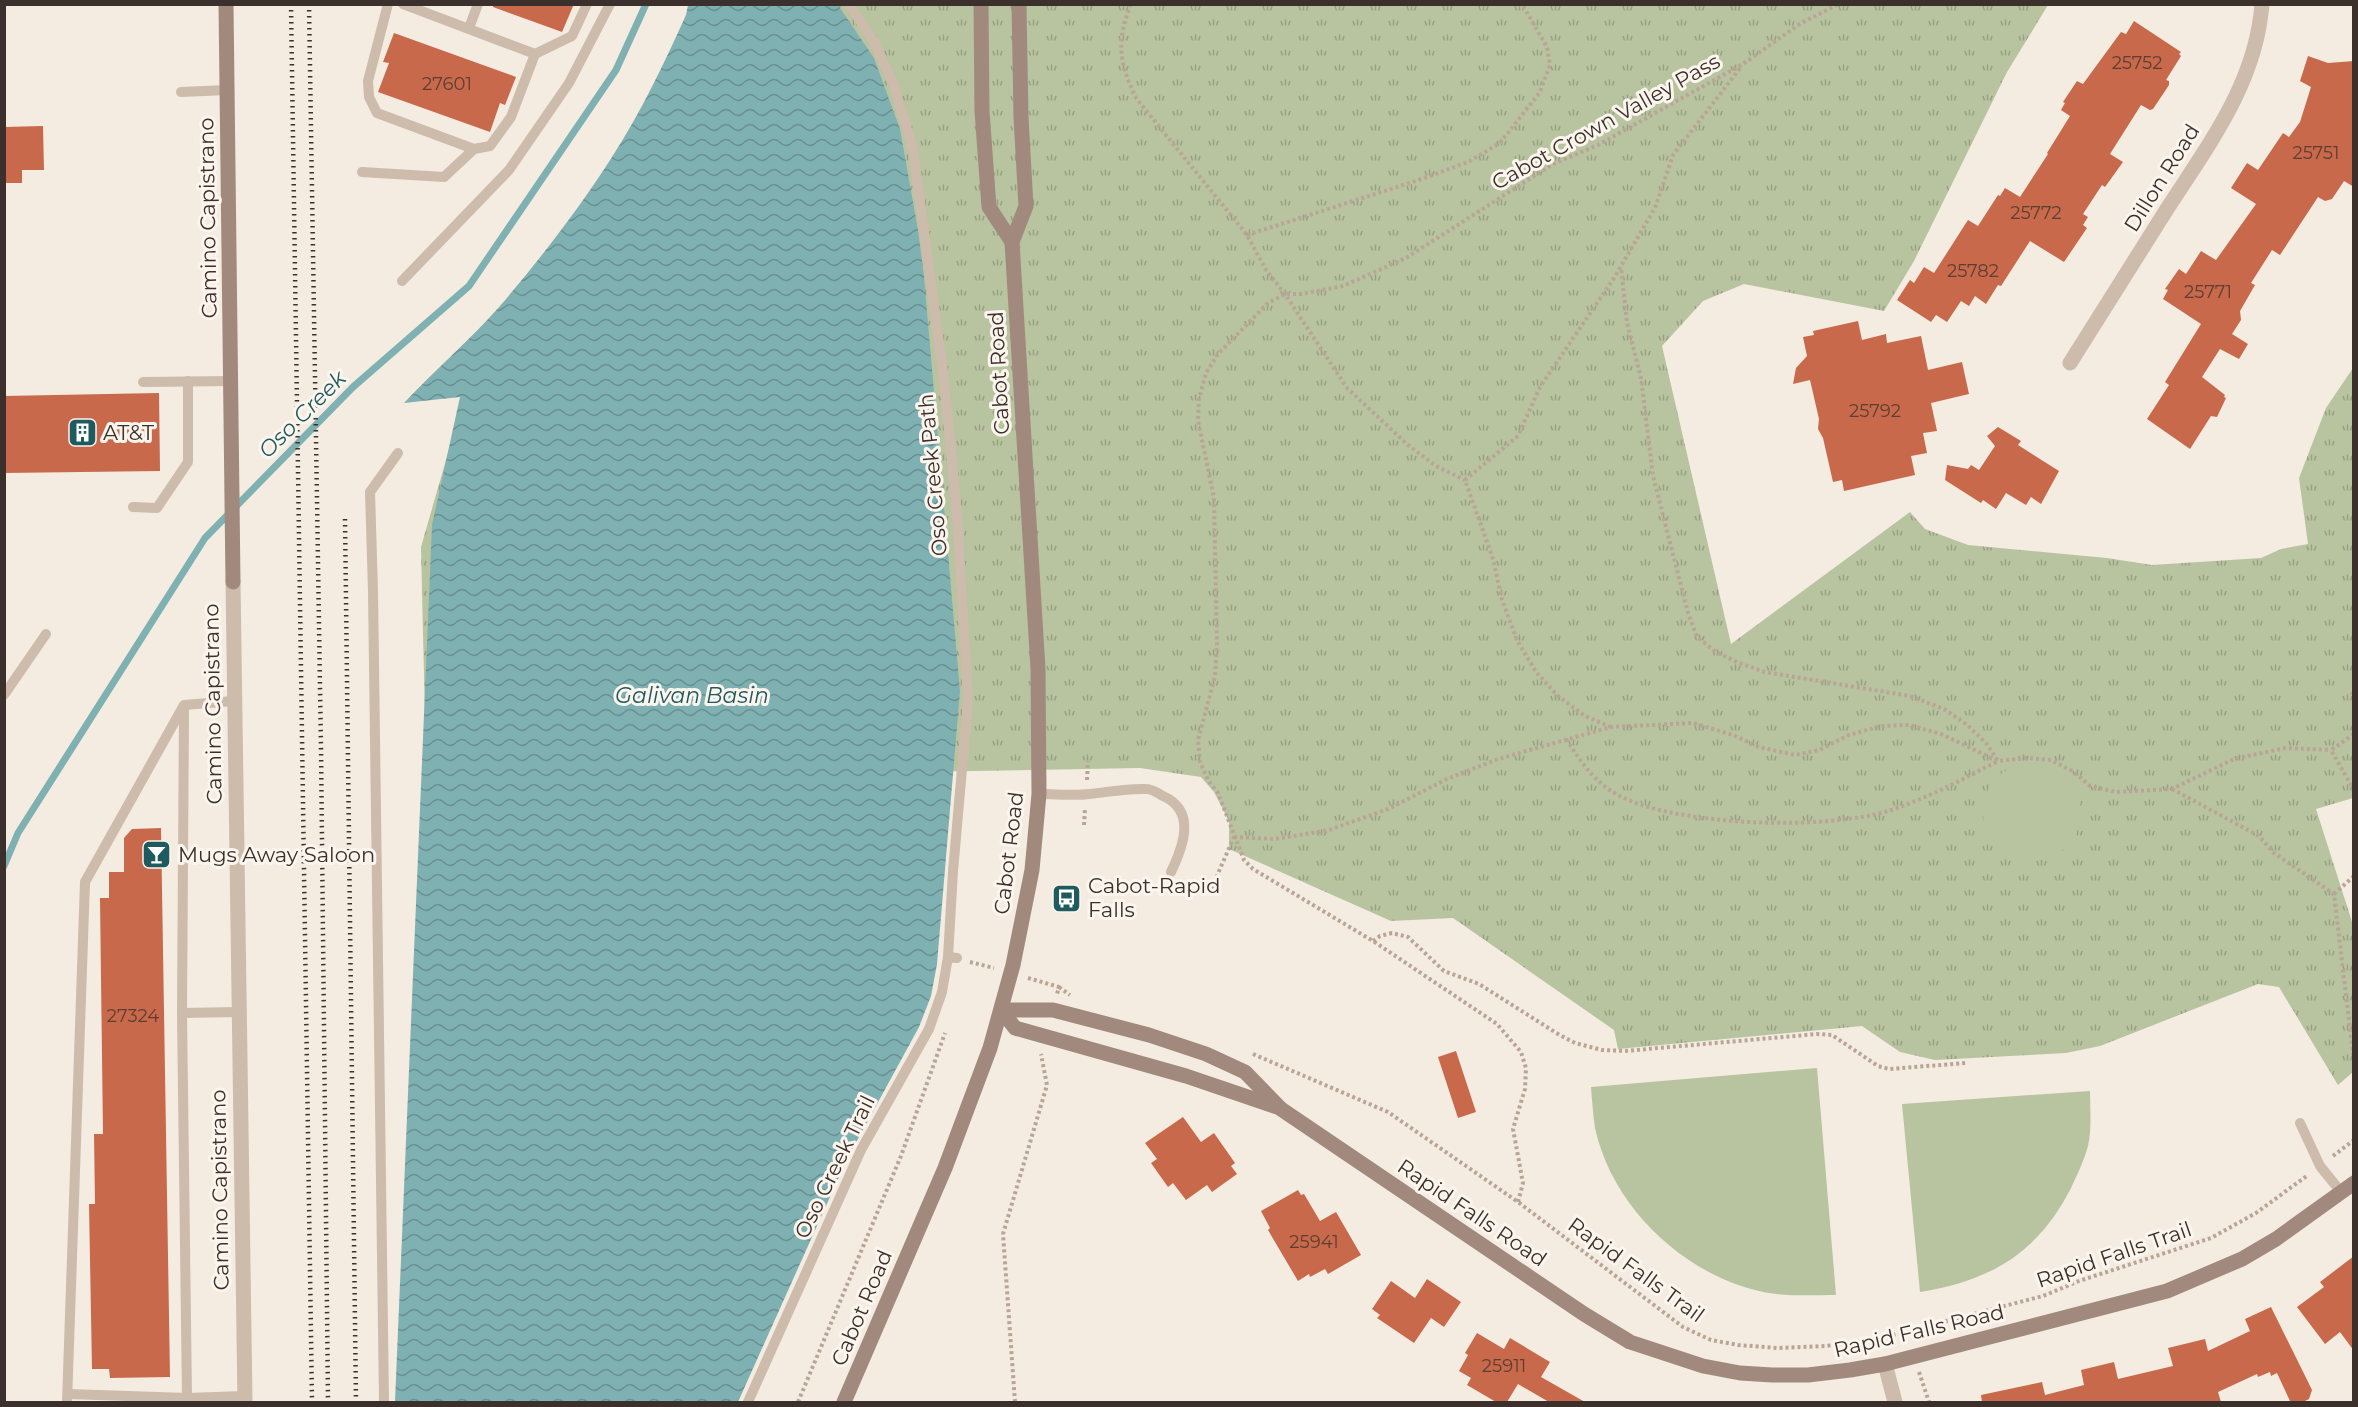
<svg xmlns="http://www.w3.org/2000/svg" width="2358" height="1407" font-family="Montserrat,sans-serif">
	<defs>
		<pattern id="grass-tufts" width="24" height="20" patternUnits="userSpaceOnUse" patternTransform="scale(1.5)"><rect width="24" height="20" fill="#b8c4a0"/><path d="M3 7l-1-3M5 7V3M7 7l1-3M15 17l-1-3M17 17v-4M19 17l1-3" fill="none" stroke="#97a083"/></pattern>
		<pattern id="water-waves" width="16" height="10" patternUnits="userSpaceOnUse" patternTransform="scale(1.5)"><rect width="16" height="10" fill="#7fb0b2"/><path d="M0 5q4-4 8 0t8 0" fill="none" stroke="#699091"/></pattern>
	</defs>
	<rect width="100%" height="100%" fill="#f4ebe1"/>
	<path fill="url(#grass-tufts)" d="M749,5h1299l-41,67 -93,189 -30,50 -140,-27 -41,17 -41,45 69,298 179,-132 15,17 43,16 139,13 45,7 109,-7 20,-9 27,-5 -9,-66 27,-70 27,-40v430l-37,11 37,116v147l-15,13 -59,-98 -21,-3 -158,62 -34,7 -131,7 -35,-8 -38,-26 -244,23 -4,-19 -161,-112 -62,3 -162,-72v-28l-15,-29 -13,-15 -61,-9 -225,4 -474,630 -20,-855 41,-143z"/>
	<g fill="#b8c4a0">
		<circle cx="2032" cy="812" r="49"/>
		<path d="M1817,1068l19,227c-25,0 -53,2 -77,-4 -77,-18 -147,-85 -164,-163 -2,-13 -3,-28 -4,-41z"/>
		<path d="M2090,1091c0,18 2,37 -2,55 -4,15 -11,29 -17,42 -33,65 -81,93 -151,104l-18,-188z"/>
	</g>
	<path fill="url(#water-waves)" d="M688,5h150l36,53 26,71 18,101 6,47 36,414 -23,273 -6,32 -12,31 -72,132 -109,243h-343l37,-877 28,-128 -56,6c31,-33 67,-64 96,-97 40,-47 79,-97 112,-149 29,-45 52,-93 74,-142z"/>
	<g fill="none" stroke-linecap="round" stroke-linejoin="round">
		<path stroke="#7fb0b2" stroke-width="7" d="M4,866l14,-33 187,-295 148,-151 116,-101 147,-216 30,-66"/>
	</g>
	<g fill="#c8694b">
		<path d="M493,4h81l-12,28 -69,-25z"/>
		<path d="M2134,21l47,31 -2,2 2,2 -15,24 3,1v4l-16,24 -3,1 -9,-5 -31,49 13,8 -18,25 -3,-2 -19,29 5,3 -5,8 4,3 -23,34 -34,-21 -29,45 -3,-1 -12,19 -11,-8 -6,10 -8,-5 -14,21 -11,-7 -5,7 -34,-22 13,-20 4,3 10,-16 10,6 34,-53 10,6 20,-31 2,1 5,-8 15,9 28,-43 -1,-1 23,-37 -9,-6 4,-7 -2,-1 14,-21 6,3 38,-52 5,2z"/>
		<path d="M394,33l122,44 -11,28 -5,-2 -10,29 -112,-40 11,-29 -6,-1z"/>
		<path d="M2308,56l20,7 26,-2v126l-10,-6 -12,18 -7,2 -7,-4 -38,58 -8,-5 -21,33 4,2 -15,26 1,9 -9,14 16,10 -9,15 -19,-10 -18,28 23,18 -1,2 2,1 -9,19 -6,-1 -21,33 -43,-30 22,-34 -4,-3 36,-58 -38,-25 5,-9 -3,-1 14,-20 7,5 15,-23 15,9 40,-56 -25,-16 16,-25 11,7 25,-37 6,4 11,-15 11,-35 -11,-6z"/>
		<path d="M43,126l1,44h-22v13h-18v-56z"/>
		<path d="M1858,321l4,19 24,-6 1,9 34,-7 7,34 34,-8 7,32 -38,9 6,28 -14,2 4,20 -16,3 4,19 -71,16 -2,-11 -9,2 -10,-44 -5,-9 1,-10 -9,-39 -17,4 3,-16 11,-12 -4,-19 11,-2 -1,-4z"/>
		<path d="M159,393l1,78 -156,2v-77z"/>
		<path d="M1998,427l23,14 -3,4 41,26 -18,33 -10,-7 -5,8 -20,-12 -10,16 -13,-9 -2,3 -36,-23 2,-15 21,4 3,-4 8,5 16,-24 -8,-10z"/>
		<path d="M161,828l9,549 -60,1 -1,-9h-17l-3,-165h6l-1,-70h9l-3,-236h9v-26h15v-34l8,-9z"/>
		<path d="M1456,1051l20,61 -18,6 -20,-61z"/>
		<path d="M1183,1117l18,25 13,-9 21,30 -4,3 6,8 -25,18 -5,-7 -21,15 -13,-17 -5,4 -17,-24 6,-4 -12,-16z"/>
		<path d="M1298,1190l3,5 3,-1 16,27 16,-9 25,43 -33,19 -3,-5 -15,8 -1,-3 -11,7 -30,-51 2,-2 -9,-17z"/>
		<path d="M2354,1256v95l-14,-19 -15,12 -28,-37 27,-20 -4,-5z"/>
		<path d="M1427,1279l34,23 -17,25 -13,-9 -17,25 -37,-25 3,-3 -8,-6 19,-28 24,17z"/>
		<path d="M2271,1307l41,83 -3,9 -6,3 -13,-1 -13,-28 -6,3 -1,-4 -12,5 -1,-3 -39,18 3,10h-239l-1,-7 61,-13 3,13 39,-10 -3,-15 33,-8 4,17 55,-13 -5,-18 37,-9 3,12 42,-20 -5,-12z"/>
		<path d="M1477,1333l27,16 6,-11 40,24 -9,15 44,25h-36l-31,-18 -11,18h-11l-29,-17 4,-7 -12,-7 9,-16 -3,-2z"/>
	</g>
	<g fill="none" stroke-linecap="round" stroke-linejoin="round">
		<g stroke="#b9a596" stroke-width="4" stroke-dasharray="3 3" stroke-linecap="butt">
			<path d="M1131,4c-15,36 -12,60 5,94l111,137 19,35 19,24 62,94 61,57 28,21 29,14"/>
			<path d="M1247,235l175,-56 46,-17 32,-19 40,-51 10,-27 -3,-18 -25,-43"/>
			<path d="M2354,692l-2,2 2,3"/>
			<path d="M1611,727l-26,-11 -27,-20 -22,-24 -19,-32 -15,-40 -9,-41 -28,-79 53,-44 22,-49 74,-109 41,-70 18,-53 68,-88"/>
			<path d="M2354,734l-23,16 23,40"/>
			<path d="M1566,739c16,24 29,45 56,58 58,29 206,34 269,13 37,-12 72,-31 107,-49l-12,-18 -20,-19 -22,-15 -34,-13 -145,-24 -26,-9 -23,-11 -19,-15 -9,-24 -35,-137 -12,-98 -14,-55 -6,-56"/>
			<path d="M1087,780l1,-19"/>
			<path d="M2172,789l87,47 15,17 60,41 20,168"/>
			<path d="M1084,825l1,-17"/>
			<path d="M1234,837l41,2 54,-9 59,-21 59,-30 51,-20 113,-32 82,-4 40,12 26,12 36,8 24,-5 30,-15 32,-9 28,-1 32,9 57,27 29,-3 24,2 23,12 16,14 26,6 56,-3 62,-30 51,-11 46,2"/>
			<path d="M1209,894l25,-57"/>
			<path d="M2334,894l20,-18"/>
			<path d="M1373,941l7,-5 12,-3 16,4 36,34 35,13 79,50 17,9 27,7 23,1 192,-17 15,1 46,31 11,3 77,-6"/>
			<path d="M970,962l24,6"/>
			<path d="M1028,978l31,9 -2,7"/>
			<path d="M1059,987l11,8"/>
			<path d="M1253,1054l135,58 130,90 165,125 28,13 27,5 40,3 48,-2 51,-7 166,-43 36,-15 132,-43 45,-25 52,-38"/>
			<path d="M2333,1156l21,-16"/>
			<path d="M1518,1202l5,-19 -10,-54 12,-40 1,-21 -5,-16 -24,-28 -124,-83 -120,-72 -9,-9 -26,-67 -10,-13 -8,-18 -2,-22 17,-64 2,-30 -3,-148 -16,-77 1,-22 7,-26 12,-19 50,-51 17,-9h16l42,-8 63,-28 147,-94 45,-19 25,-14 120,-67 58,-41 38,-19"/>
			<path d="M1919,1372l10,30"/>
			<path d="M798,1402l103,-246 44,-123"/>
			<path d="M1015,1402l-12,-168 44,-149 -6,-31"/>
		</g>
		<g stroke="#cdbbac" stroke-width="10">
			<path d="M388,4l-20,77 1,16 8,16 97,36"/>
			<path d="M849,4l25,38 19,41 20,66 31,231 13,134 11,187 -15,170 -5,86"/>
			<path d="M469,28l9,-24"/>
			<path d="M535,54l37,-18 15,-32"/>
			<path d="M181,92l46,-2"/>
			<path d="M362,172l82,5 30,-28 16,-3 21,-29 24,-63 -132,-50"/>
			<path d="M402,281l107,-111 60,-87 41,-79"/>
			<path d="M143,382l88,-1"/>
			<path d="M133,507l24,1 31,-46v-81"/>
			<path d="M4,695l42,-61"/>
			<path d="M1039,794c17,0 35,2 51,0 19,-2 38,-6 56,-5 6,0 12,4 17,7 34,15 20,51 8,76"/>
			<path d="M239,1012l-57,1 5,385 57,-2"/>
			<path d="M182,1013l2,-305"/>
			<path d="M2300,1123l20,43 21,26"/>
			<path d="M68,1394l119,4v4"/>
			<path d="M67,1402l18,-520 99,-177 50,-4"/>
			<path d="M384,1402l-11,-811 -3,-99 28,-39"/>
			<path d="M748,1402l113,-252 68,-121 13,-37 6,-35 9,1"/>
		</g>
		<g stroke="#cdbbac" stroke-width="15">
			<path d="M2070,363c32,-51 65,-103 97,-154 42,-65 89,-126 95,-205"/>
			<path d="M233,582l12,820"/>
			<path d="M1885,1364l10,38"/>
		</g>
		<g stroke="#a18a7d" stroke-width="15">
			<path d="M226,4l7,578"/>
			<path d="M981,4l1,107 7,96 23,35"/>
			<path d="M1001,1010h52l96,25 57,19 39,18 36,37 303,205 46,28 73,24 37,7 32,2h36l42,-5 35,-6 282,-73 75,-32 34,-20 78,-56"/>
			<path d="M1001,1010l14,18 171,48 94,32"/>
			<path d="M844,1402l101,-234 45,-120 23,-83 19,-95 7,-76 -1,-125 -26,-427 14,-36 -5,-88 -2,-114"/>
		</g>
		<g stroke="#3b302b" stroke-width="4.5" stroke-dasharray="1.5 4.5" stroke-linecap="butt">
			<path d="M291,4l21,1398"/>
			<path d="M309,4l12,744 7,654"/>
			<path d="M345,519l11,883"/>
		</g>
	</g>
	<defs>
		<symbol id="building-square" viewBox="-11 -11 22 22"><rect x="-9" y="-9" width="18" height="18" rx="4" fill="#1f5a5e" stroke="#fbf5ee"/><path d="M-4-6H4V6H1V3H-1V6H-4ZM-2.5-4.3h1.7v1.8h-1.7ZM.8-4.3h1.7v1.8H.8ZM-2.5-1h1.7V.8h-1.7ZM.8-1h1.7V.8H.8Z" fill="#fff"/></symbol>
		<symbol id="bar-square" viewBox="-11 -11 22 22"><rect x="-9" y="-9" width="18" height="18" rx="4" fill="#1f5a5e" stroke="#fbf5ee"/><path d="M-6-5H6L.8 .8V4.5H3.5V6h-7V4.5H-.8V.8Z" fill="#fff"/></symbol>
		<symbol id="bus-square" viewBox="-11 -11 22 22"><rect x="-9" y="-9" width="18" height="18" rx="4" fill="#1f5a5e" stroke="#fbf5ee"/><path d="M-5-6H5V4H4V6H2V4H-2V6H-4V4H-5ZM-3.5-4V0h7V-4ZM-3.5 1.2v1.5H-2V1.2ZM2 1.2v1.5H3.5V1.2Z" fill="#fff"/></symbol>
	</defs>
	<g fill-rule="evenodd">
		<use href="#building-square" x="66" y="416" width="33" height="33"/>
		<use href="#bar-square" x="140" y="838" width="33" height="33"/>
		<use href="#bus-square" x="1050" y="882" width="33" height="33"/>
	</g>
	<g text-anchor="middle" stroke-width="6" stroke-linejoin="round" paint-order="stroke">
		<g font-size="18" fill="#5e3e33">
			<text x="2137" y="69">25752</text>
			<text x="447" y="90">27601</text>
			<text x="2316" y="159">25751</text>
			<text x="2036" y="219">25772</text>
			<text x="1973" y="277">25782</text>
			<text x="2208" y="298">25771</text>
			<text x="1875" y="417">25792</text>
			<text x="133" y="1022">27324</text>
			<text x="1314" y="1248">25941</text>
			<text x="1504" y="1372">25911</text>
		</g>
		<g font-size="21" fill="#3b302b" stroke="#fbf5ee">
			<text transform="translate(1606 122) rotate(-29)" y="7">Cabot Crown Valley Pass</text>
			<text transform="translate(2162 178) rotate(-58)" y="7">Dillon Road</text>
			<text transform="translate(208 218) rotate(-91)" y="7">Camino Capistrano</text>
			<text transform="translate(999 373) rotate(-93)" y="7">Cabot Road</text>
			<text transform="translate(933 475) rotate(-95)" y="7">Oso Creek Path</text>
			<text transform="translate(213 704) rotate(-91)" y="7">Camino Capistrano</text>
			<text transform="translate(1009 853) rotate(-83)" y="7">Cabot Road</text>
			<text transform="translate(835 1167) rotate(-64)" y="7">Oso Creek Trail</text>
			<text transform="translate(220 1190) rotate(-91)" y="7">Camino Capistrano</text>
			<text transform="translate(1472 1213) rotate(34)" y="7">Rapid Falls Road</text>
			<text transform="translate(2114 1255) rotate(-19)" y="7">Rapid Falls Trail</text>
			<text transform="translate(1636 1270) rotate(36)" y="7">Rapid Falls Trail</text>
			<text transform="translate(862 1308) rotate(-67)" y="7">Cabot Road</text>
			<text transform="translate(1919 1331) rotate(-13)" y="7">Rapid Falls Road</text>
		</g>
		<g font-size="21" fill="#3b302b" stroke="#fbf5ee" text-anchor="start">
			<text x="103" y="440">AT&amp;T</text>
			<text x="178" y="862">Mugs Away Saloon</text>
			<text x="1088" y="893">Cabot-Rapid<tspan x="1088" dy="24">Falls</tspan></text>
		</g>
		<g font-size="22" font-style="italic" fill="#1f5a5e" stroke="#fbf5ee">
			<text transform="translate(302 414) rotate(-45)" y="8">Oso Creek</text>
			<text x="692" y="703">Galivan Basin</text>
		</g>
	</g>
	<rect width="2358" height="1407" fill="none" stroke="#3b302b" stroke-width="12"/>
</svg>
